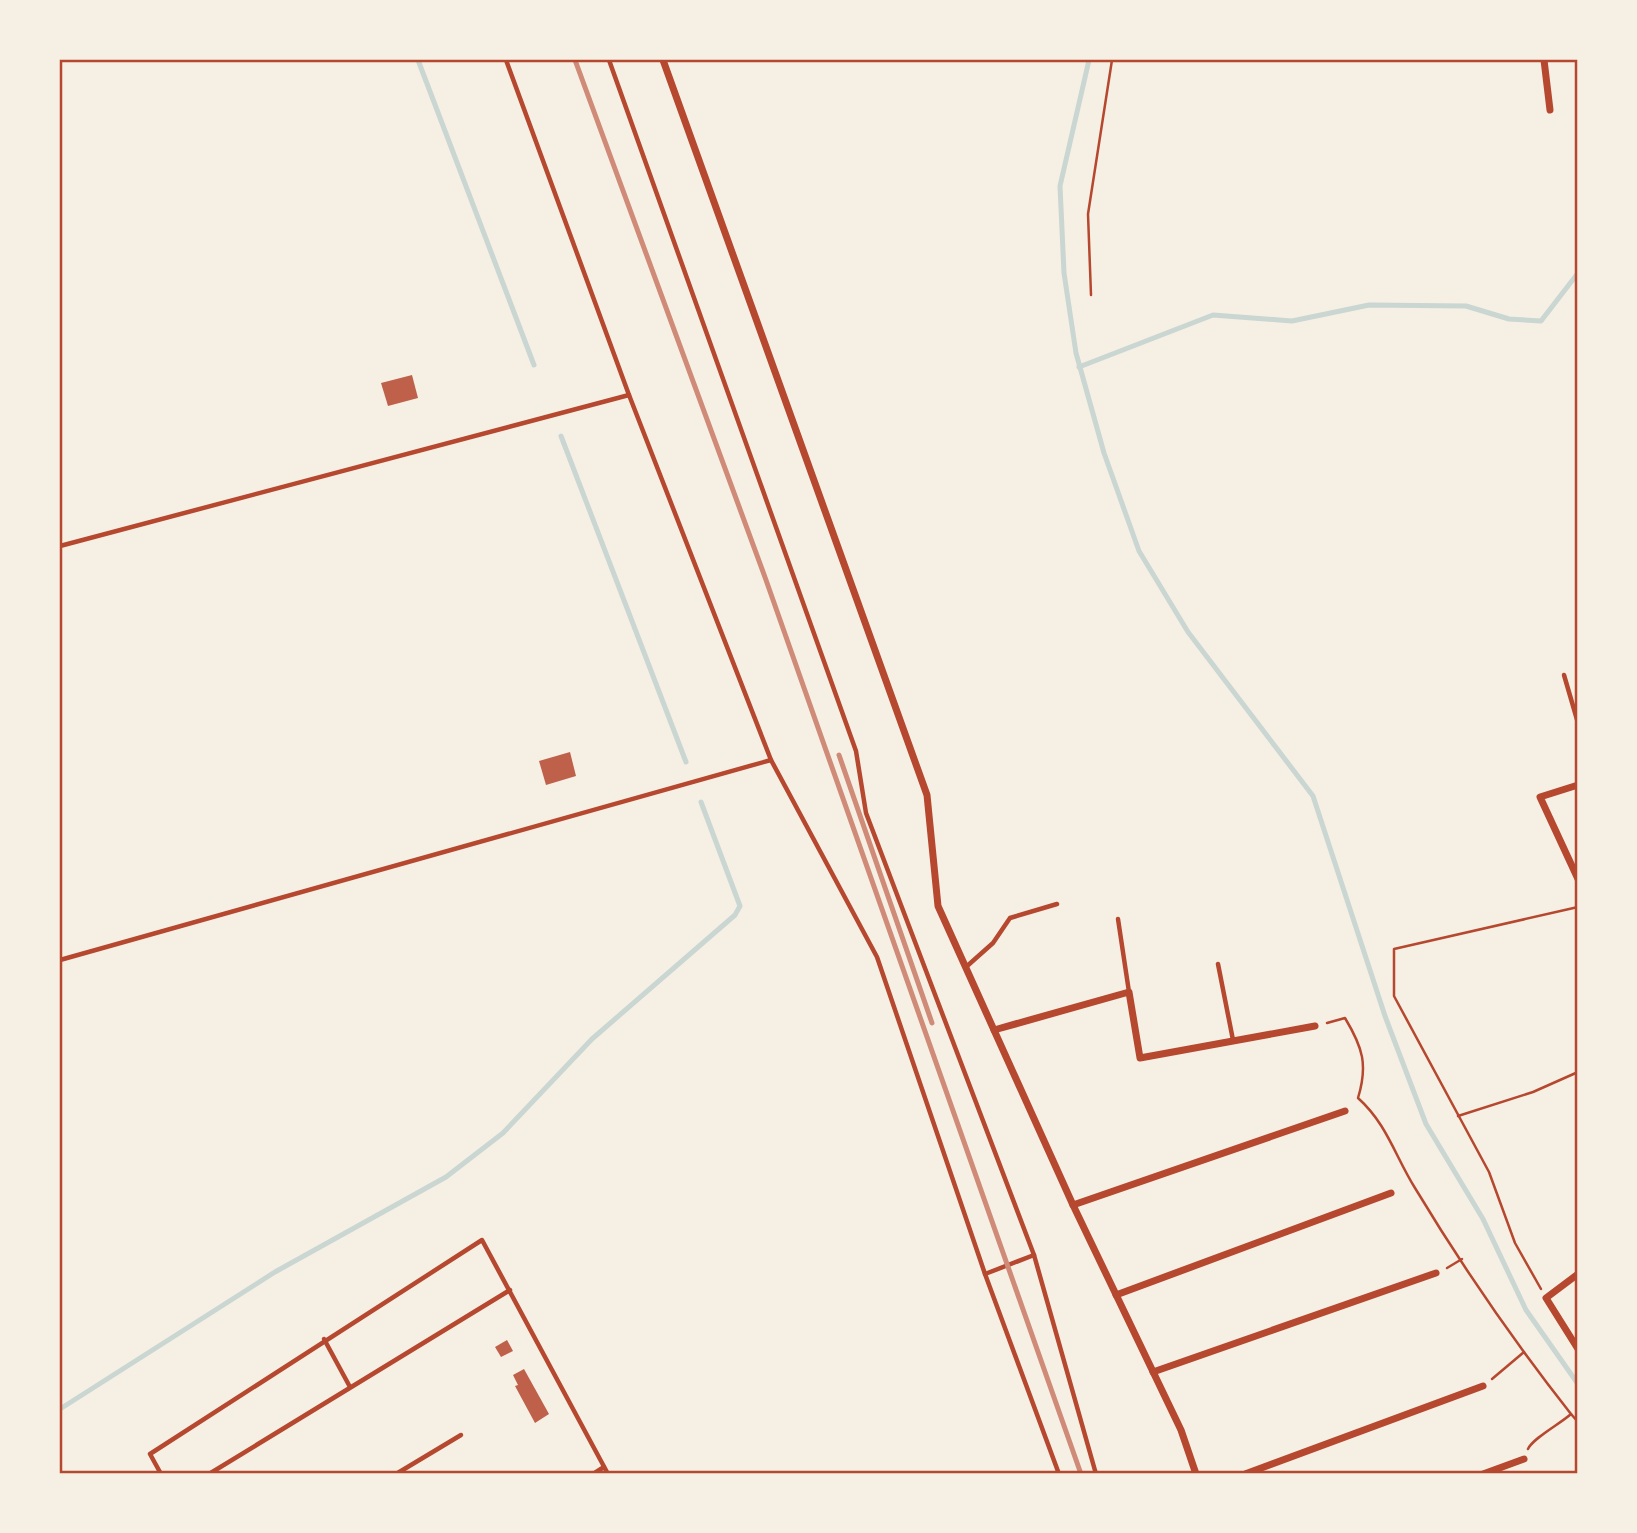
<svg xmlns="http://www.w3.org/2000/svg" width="1637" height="1533" font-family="Barlow,sans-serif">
	<rect width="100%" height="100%" fill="#f6efe4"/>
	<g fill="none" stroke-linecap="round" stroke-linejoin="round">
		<g stroke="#c9d6d2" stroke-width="5">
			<path d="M418,60l116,305"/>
			<path d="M1089,60l-29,126 4,87 12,80 28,100 35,98 49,81 125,164 72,220 41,108 57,95 43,91 52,74"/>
			<path d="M1079,367l134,-52 79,6 77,-16 97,1 43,13 32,2 37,-48"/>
			<path d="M561,436l125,326"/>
			<path d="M60,1409l215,-137 171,-95 57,-44 89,-94 143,-124 5,-9 -39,-104"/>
		</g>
	</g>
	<g fill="#bf614a">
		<path d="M412,375l6,23 -30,8 -7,-23z"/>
		<path d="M570,752l6,24 -30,9 -7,-24z"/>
		<path d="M507,1340l6,11 -12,6 -6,-10z"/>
		<path d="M524,1369l25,45 -14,9 -20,-37 3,-1 -5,-10z"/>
	</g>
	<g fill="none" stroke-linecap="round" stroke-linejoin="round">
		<g stroke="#b5482f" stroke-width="2.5">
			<path d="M1091,295l-3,-81 24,-154"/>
			<path d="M1327,1023l18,-5c18,30 23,47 13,80 29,26 37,58 57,90 47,78 100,155 156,226 -11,10 -38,24 -43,35"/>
			<path d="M1458,1116l75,-24 45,-20"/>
			<path d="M1447,1268l15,-9"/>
			<path d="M1541,1289l-26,-46 -26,-71 -95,-176v-47l184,-42"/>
			<path d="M1492,1379l32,-27"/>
			<path d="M1571,1414l7,8"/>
		</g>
		<g stroke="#b5482f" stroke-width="4.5">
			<path d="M609,60l247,691 10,62 168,442 62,219"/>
			<path d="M60,546l569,-151 -123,-335"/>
			<path d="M1564,675l14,48"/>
			<path d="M771,760l106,197 108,317 74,200"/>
			<path d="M1118,919l11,73"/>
			<path d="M60,960l711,-200 -142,-365"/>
			<path d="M1218,964l15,76"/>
			<path d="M966,967l27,-24 17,-25 47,-14"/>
			<path d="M985,1274l49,-19"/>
			<path d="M324,1339l26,48"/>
			<path d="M161,1474l-11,-20 332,-214 126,234"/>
			<path d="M209,1474l301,-184"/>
			<path d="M396,1474l65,-39"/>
			<path d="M593,1474l11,-7"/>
		</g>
		<g stroke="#b5482f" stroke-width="7">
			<path d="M663,60l264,735 11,111 135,299 108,225 15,44"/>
			<path d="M1544,60l6,50"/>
			<path d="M1578,785l-38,12 38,82"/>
			<path d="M994,1030l135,-38 11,66 175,-32"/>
			<path d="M1073,1205l272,-94"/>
			<path d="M1578,1274l-32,24 32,51"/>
			<path d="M1116,1295l275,-102"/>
			<path d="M1153,1372l283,-99"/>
			<path d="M1245,1474l238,-88"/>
			<path d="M1483,1474l41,-15"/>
		</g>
		<g stroke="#cf8b77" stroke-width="5">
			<path d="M575,60l191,520 315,894"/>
			<path d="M839,755l93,268"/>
		</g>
	</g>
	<rect width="1637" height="1533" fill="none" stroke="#f6efe4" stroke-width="122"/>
	<rect x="61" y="61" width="1515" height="1411" fill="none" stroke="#b5482f" stroke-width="2.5"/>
</svg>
